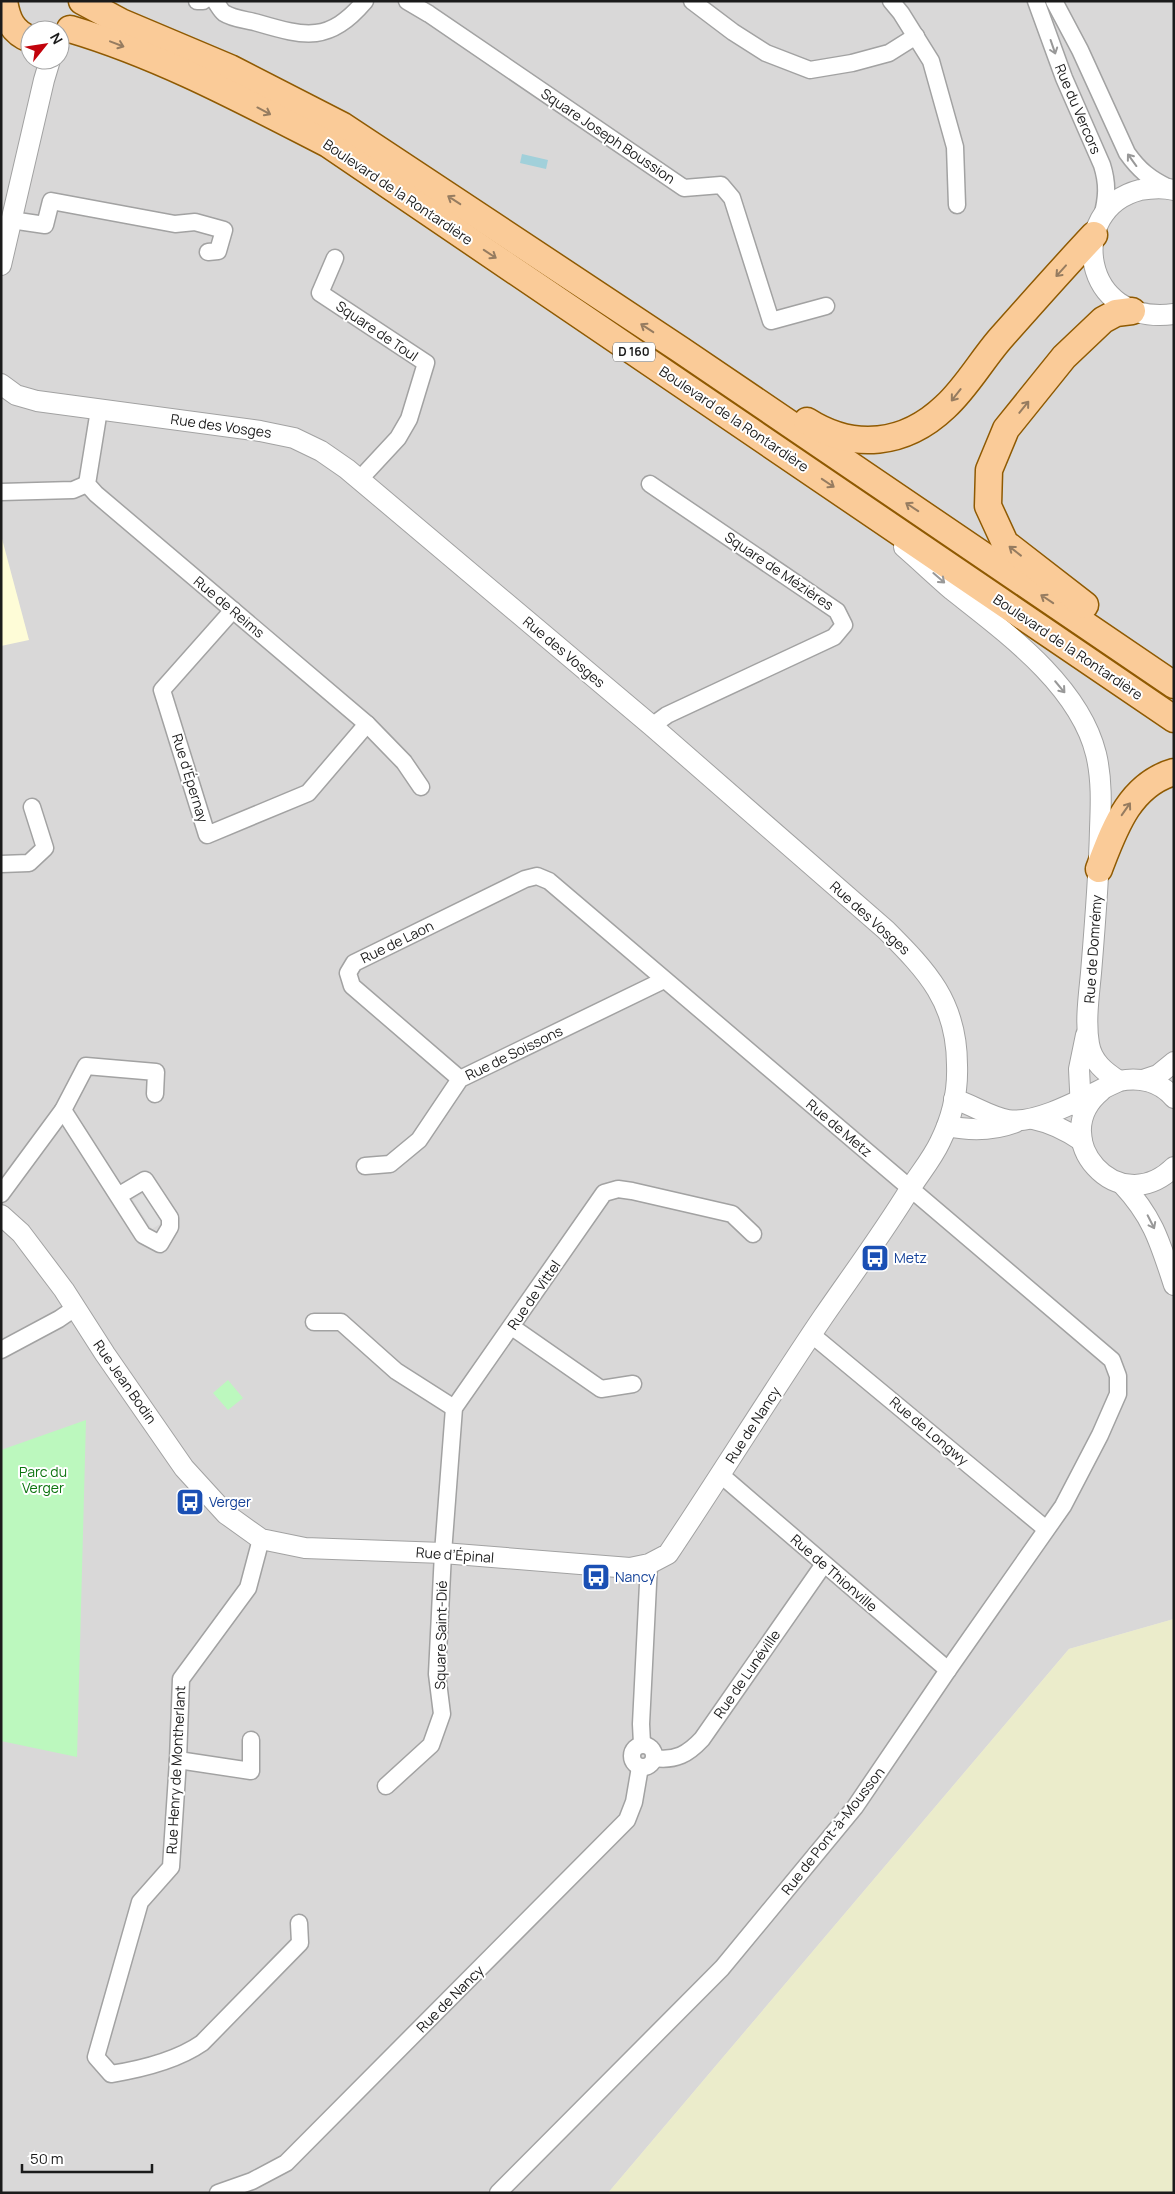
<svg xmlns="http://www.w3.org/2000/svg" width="1175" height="2194" font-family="Manrope,sans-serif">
	<rect width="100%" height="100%" fill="#ece8e0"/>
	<path fill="#d9d8d8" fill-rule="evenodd" d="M1,1h1173v1618l-105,30 -461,544h-607zM30,30h30v30h-30z"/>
	<path fill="#fefcd7" d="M1,535l28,105 -28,6z"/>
	<path fill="#ebeccb" d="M1174,1619v574h-566l461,-544z"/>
	<g fill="#bcf8be">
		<path d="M228,1380l15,18 -15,12 -15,-17z"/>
		<path d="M86,1420l-9,337 -76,-16v-291z"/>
	</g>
	<path fill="#dfdfdf" d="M154,1187l18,30 -20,12 -19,-29z"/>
	<path fill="#a1d0da" d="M522,154l26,6 -2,9 -26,-6z"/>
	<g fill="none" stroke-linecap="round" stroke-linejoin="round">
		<defs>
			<g id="minor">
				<path d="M197,1h6"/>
				<path d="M215,1c3,4 6,10 9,12 9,6 24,7 34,10 48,14 71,20 107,-22"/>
				<path d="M407,1l22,13 255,174 37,-3 11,13 39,123 55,-15"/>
				<path d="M692,1l41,31 33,21 44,17 42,-7 37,-10 27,-17"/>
				<path d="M891,1l10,12 30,48 24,86 2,58"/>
				<path d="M1036,1l28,77 38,87c6,19 5,33 0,52"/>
				<path d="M1054,1l26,49 47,103c12,17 23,26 42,35"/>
				<path d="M11,220l34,5 6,-24 124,23 20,-2 29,8 -6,21 -10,1"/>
				<path d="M335,258l-15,35 106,70 -17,56 -11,19 -39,42"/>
				<path d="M99,410l-12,74 9,10 271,230 37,38 17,25"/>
				<path d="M650,484l187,127 7,14 -10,12 -167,78 -15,11"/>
				<path d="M1,492l72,-2 14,-6"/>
				<path d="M233,610l-71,80 45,145 101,-42 59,-69"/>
				<path d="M1,864l28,-1 16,-15 -13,-41"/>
				<path d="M460,1079l-108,-93 -4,-13 6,-10 171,-84 12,-3 12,5 563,479 6,16v18l-18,41 -37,71 -115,164 -93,137 -133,161 -224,225"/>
				<path d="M63,1110l80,125 17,9 10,-17v-9l-25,-38 -27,16"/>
				<path d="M365,1166l25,-2 29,-24 41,-61 204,-99"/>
				<path d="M1,1194l62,-84 23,-44 70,6 -1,22"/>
				<path d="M314,1322h27l55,49 58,37"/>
				<path d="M512,1327l89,62 32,-5"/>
				<path d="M811,1334l235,195"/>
				<path d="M1,1350l58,-31 16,-11"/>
				<path d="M721,1475l227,195"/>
				<path d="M261,1539l-13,49 -67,91 -3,81 -7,107 -31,35 -44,155 15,17c31,-5 65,-13 91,-31l98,-100 -1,-20"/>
				<path d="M642,1744l-1,-20 8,-160"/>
				<circle cx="643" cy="1756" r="11"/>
				<path d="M654,1758c22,3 34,-4 48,-19l122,-175"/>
				<path d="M178,1760l73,11v-31"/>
				<path d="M386,1786l45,-41 11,-31 -5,-40 6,-121 11,-145 150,-215 14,-4 14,2 100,23 21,20"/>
				<path d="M218,2193l34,-12 34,-18 341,-343 7,-18 6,-35"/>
			</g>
			<g id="tertiary">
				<path d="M1174,190c-11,-3 -23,-2 -34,0 -75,19 -59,137 34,124"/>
				<path d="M1,265l43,-185 6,-20"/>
				<path d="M1,384l15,11 21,6 223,30 34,7 27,13 26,18 305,257 234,204c41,41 71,72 71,135 1,26 -5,53 -17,77 -8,17 -20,31 -30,47 -27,44 -58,86 -87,128 -53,78 -102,158 -155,237l-19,10 -19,4 -187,-15 -138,-5 -44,-9 -35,-25 -42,-46 -79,-114 -41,-64 -43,-57 -20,-18"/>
				<path d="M904,547c16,14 32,29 48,43 53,42 127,95 144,164 6,25 5,50 4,75 -1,48 -5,96 -9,144 -2,22 -6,48 -2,71 3,18 16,28 30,37"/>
				<path d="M1143,1080l15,-5 16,-13"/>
				<path d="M1101,1091c-56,46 17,131 73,76"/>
				<path d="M954,1099c19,6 36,18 54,21 31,5 82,-26 111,-39 20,-4 41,0 55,17"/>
				<path d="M1081,1110l-2,-41 7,-34"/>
				<path d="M1033,1119c19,4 33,11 49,22"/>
				<path d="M947,1126c24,5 46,5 69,-4"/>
				<path d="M1122,1184c31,33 38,58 52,101"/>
			</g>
			<g id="primary">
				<path d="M4,1c3,18 8,31 26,38"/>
				<path d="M82,1l39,21 109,46 113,58 338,224 493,335"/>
				<path d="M70,29c91,27 174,72 258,115l846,575"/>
				<path d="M807,421c47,30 98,24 138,-14 21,-19 36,-46 55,-68 31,-35 62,-70 94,-104"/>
				<path d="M1085,605l-80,-62 -17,-37 1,-36 17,-41 58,-72 39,-37 13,-7 16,-2"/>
				<path d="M1099,869c15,-39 30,-84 75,-97"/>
			</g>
		</defs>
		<use href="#minor" stroke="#a2a2a2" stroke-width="19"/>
		<use href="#tertiary" stroke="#a2a2a2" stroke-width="22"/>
		<use href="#primary" stroke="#8f5a02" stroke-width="29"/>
		<use href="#minor" stroke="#fff" stroke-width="16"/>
		<use href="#tertiary" stroke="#fff" stroke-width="20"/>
		<use href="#primary" stroke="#facb98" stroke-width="26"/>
	</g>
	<defs><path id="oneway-shaft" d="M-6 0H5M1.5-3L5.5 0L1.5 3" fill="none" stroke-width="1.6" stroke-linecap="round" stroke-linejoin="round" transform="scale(1.25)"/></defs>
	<g stroke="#967c60">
		<use href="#oneway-shaft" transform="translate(117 44) rotate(21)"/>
		<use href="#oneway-shaft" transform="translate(264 111) rotate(28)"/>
		<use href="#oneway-shaft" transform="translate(454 200) rotate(-147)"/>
		<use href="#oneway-shaft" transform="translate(490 254) rotate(34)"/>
		<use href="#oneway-shaft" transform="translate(1061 271) rotate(132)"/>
		<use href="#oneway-shaft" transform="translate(647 328) rotate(-147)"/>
		<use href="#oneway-shaft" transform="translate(956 395) rotate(128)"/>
		<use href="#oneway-shaft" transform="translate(1024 407) rotate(-51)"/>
		<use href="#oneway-shaft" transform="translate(828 483) rotate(34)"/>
		<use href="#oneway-shaft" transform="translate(912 507) rotate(-146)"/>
		<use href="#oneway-shaft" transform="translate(1015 551) rotate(-142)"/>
		<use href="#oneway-shaft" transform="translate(1047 599) rotate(-146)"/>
		<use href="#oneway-shaft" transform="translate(1126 809) rotate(-55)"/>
	</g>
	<g stroke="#989898">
		<use href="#oneway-shaft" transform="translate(1053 47) rotate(71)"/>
		<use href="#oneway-shaft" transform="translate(1132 160) rotate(-126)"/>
		<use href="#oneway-shaft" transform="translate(939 578) rotate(41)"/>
		<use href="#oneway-shaft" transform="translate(1060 687) rotate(50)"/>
		<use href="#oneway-shaft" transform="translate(1151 1222) rotate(63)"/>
	</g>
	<defs>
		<symbol id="bus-square" viewBox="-11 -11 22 22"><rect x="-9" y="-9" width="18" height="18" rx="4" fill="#1a4fb4" stroke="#fff"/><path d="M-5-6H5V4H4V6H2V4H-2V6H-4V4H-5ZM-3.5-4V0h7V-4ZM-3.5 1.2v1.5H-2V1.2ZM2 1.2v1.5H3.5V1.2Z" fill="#fff"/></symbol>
	</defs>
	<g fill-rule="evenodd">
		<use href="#bus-square" x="859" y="1242" width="32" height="32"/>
		<use href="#bus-square" x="174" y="1486" width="32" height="32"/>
		<use href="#bus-square" x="580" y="1561" width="32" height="32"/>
	</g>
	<g text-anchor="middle" stroke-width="4" stroke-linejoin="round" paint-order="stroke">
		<rect fill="#fff" stroke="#5f5f5f" stroke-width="1" x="613" y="342.5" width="42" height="19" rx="4"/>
		<g font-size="12" font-weight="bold" fill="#1b1b1b">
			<text x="634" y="356">D 160</text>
		</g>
		<g font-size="14" fill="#1b1b1b" stroke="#fff">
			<text transform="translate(1078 109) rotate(67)" y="5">Rue du Vercors</text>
			<text transform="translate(608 136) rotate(34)" y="5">Square Joseph Boussion</text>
			<text transform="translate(398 192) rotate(34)" y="5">Boulevard de la Rontardière</text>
			<text transform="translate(377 331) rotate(34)" y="5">Square de Toul</text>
			<text transform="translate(734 419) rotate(34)" y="5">Boulevard de la Rontardière</text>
			<text transform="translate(221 426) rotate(8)" y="5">Rue des Vosges</text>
			<text transform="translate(779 571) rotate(34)" y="5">Square de Mézières</text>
			<text transform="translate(229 607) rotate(40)" y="5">Rue de Reims</text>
			<text transform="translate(1068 647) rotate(34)" y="5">Boulevard de la Rontardière</text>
			<text transform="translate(564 652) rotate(40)" y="5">Rue des Vosges</text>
			<text transform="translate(190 778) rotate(73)" y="5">Rue d’Épernay</text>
			<text transform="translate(870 918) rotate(42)" y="5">Rue des Vosges</text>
			<text transform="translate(397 942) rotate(-26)" y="5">Rue de Laon</text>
			<text transform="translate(1093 949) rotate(-86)" y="5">Rue de Domrémy</text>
			<text transform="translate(514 1053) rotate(-26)" y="5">Rue de Soissons</text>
			<text transform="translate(839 1128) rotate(40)" y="5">Rue de Metz</text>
			<text transform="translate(534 1295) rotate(-55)" y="5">Rue de Vittel</text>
			<text transform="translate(125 1382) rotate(55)" y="5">Rue Jean Bodin</text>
			<text transform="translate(753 1425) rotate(-57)" y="5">Rue de Nancy</text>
			<text transform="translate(929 1431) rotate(40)" y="5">Rue de Longwy</text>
			<text transform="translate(455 1555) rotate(4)" y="5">Rue d’Épinal</text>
			<text transform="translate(834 1573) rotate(41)" y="5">Rue de Thionville</text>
			<text transform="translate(441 1635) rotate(-89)" y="5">Square Saint-Dié</text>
			<text transform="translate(747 1674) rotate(-55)" y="5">Rue de Lunéville</text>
			<text transform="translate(176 1770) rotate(-87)" y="5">Rue Henry de Montherlant</text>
			<text transform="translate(833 1831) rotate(-52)" y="5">Rue de Pont-à-Mousson</text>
			<text transform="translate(450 1999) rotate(-45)" y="5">Rue de Nancy</text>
		</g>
		<g font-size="14" fill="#164399" stroke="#fff" text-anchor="start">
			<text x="894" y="1263">Metz</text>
			<text x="209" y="1507">Verger</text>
			<text x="615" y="1582">Nancy</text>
		</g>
		<g font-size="14" fill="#0d7510" stroke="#fff">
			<text x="43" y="1477">Parc du<tspan x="43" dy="16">Verger</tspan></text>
		</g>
	</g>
	<rect width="1175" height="2194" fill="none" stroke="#1b1b1b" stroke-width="5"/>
	<g transform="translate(45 45) rotate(60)"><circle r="24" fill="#ffffff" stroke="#a4a4a4"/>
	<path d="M0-4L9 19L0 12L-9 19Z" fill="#c2030c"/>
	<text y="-8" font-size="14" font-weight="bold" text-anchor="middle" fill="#1b1b1b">N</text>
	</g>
	<path d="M22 2164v8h130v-8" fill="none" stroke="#1b1b1b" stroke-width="2.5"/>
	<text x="30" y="2164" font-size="15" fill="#1b1b1b" stroke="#ffffff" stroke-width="4" paint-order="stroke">50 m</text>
</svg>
